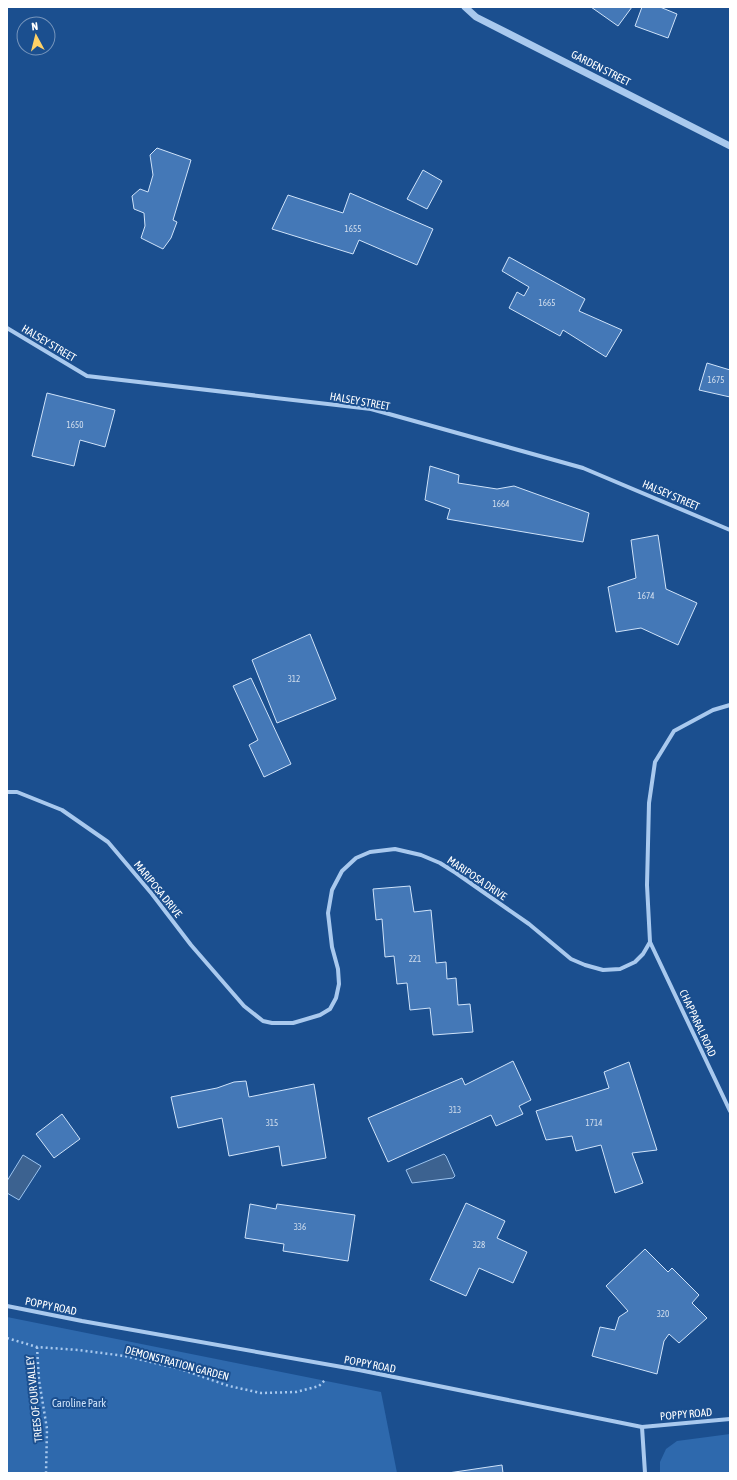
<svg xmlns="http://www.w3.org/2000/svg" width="737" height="1480" font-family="'Asap Condensed',sans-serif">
	<rect width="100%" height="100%" fill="#1b4f8f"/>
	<g fill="#2e69ad">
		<path d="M7,1317l374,75 16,81h-390z"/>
		<path d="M730,1434v39h-70v-11l6,-13 11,-8z"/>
	</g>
	<g fill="#3c6290" stroke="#9cc4f0">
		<path d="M444,1154l2,2 9,20 -2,2 -41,5 -6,-13z"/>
		<path d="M23,1155l18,11 -22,34 -12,-7v-12z"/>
	</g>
	<g fill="#4478b7" stroke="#cfe3fa">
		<path d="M591,7h41l-14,19z"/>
		<path d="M642,7h18l17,7 -9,24 -33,-12z"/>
		<path d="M157,148l34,12 -18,60 4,2 -6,16 -8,11 -22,-11 4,-12 -1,-13 -10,-4 -2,-13 8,-7 8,3 5,-17 -3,-20z"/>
		<path d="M423,170l19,11 -15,28 -20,-10z"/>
		<path d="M350,193l83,36 -16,36 -58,-25 -6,14 -81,-25 16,-34 55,18z"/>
		<path d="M509,257l76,42 -6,12 43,19 -16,27 -43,-27 -3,6 -51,-28 8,-16 7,4 5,-9 -27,-16z"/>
		<path d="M707,363l23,7v27l-31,-7z"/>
		<path d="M47,393l68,17 -10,37 -25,-7 -6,26 -42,-10z"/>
		<path d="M430,466l29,9 -1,8 39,6 17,-3 75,27 -6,29 -136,-23 3,-10 -25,-9z"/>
		<path d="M658,535l8,54 31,14 -19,42 -37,-17 -25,4 -8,-45 28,-9 -5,-38z"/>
		<path d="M310,634l26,65 -59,24 -25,-63z"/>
		<path d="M251,678l40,86 -27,13 -15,-32 9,-5 -25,-54z"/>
		<path d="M410,886l4,26 17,-2 5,53 10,-1 1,17 9,-1 2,27 12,-1 3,28 -40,3 -3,-27 -20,2 -3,-27 -10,1 -3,-28 -9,1 -3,-38 -6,1 -3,-31z"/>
		<path d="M513,1061l18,39 -12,6 4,8 -27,12 -5,-11 -103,47 -20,-44 94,-40 3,7z"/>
		<path d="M629,1062l28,88 -25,3 11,30 -28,10 -14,-48 -25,6 -4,-15 -26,4 -10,-29 73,-23 -5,-16z"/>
		<path d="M246,1081l3,16 65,-13 12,74 -44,8 -3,-20 -50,10 -7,-38 -44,10 -7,-31 46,-9 17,-6z"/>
		<path d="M62,1114l18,25 -26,19 -18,-24z"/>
		<path d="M466,1203l39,18 -8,17 30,14 -14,31 -34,-15 -13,28 -36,-16z"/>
		<path d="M250,1204l26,5 1,-5 78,11 -7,46 -65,-10 1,-7 -39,-6z"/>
		<path d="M645,1249l23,23 4,-4 27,27 -7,8 15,15 -28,25 -10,-9 -5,7 -7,33 -65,-18 8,-29 15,3 4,-13 9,-6 -22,-25z"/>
		<path d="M502,1465l1,8h-55z"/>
	</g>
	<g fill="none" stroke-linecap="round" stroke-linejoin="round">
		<g stroke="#a9c9ee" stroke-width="2.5" stroke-dasharray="2 3" stroke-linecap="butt">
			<path d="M7,1338l30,9 41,3 47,6 55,13 49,17 32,7 35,-1 23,-6 7,-7"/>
			<path d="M37,1347l2,33 8,49 -1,44"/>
		</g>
		<g stroke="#a9c9ee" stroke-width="4">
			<path d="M7,328l80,48 284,33 212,59 147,62"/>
			<path d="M7,792h10l45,18 46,32 44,52 39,51 53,61 19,15 9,2h21l27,-8 10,-6 6,-11 3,-14 -1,-15 -6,-22 -4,-34 4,-23 10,-19 14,-13 14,-6 25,-3 26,6 19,8 16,10 73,51 42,35 14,6 18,5 17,-1 15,-7 8,-8 7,-12 -3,-57 2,-82 6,-41 19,-31 39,-21 17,-5"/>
			<path d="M650,942l80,169"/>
			<path d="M7,1306l75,15 277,49 283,57 88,-8"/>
			<path d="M642,1427l3,46"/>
		</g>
		<path stroke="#a9c9ee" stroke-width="7" d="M465,7l11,10 254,129"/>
	</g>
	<g text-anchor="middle" stroke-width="4" stroke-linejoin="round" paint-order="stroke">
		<g font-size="9" fill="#d0dded">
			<text x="353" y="232">1655</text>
			<text x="547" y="306">1665</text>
			<text x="716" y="383">1675</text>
			<text x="75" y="428">1650</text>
			<text x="501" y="507">1664</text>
			<text x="646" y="599">1674</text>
			<text x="294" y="682">312</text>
			<text x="415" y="962">221</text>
			<text x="455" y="1113">313</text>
			<text x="272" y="1126">315</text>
			<text x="594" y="1126">1714</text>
			<text x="300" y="1230">336</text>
			<text x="479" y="1248">328</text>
			<text x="663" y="1317">320</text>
		</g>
		<g font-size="11" fill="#fff" stroke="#1b4f8f">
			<text transform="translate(601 68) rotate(27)" y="4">GARDEN STREET</text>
			<text transform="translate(49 343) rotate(31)" y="4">HALSEY STREET</text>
			<text transform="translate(360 401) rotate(10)" y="4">HALSEY STREET</text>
			<text transform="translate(671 495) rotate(23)" y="4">HALSEY STREET</text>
			<text transform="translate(477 878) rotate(34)" y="4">MARIPOSA DRIVE</text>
			<text transform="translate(158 889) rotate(51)" y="4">MARIPOSA DRIVE</text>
			<text transform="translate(698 1023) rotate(65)" y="4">CHAPPARAL ROAD</text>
			<text transform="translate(51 1306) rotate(12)" y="4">POPPY ROAD</text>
			<text transform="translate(177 1363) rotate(15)" y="4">DEMONSTRATION GARDEN</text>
			<text transform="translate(370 1364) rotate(11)" y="4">POPPY ROAD</text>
			<text transform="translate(34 1399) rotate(-96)" y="4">TREES OF OUR VALLEY</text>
			<text transform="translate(686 1414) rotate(-5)" y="4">POPPY ROAD</text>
		</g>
		<g font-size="11" fill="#cfe3fa" stroke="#1b4f8f">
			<text x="79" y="1407">Caroline Park</text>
		</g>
	</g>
	<rect width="737" height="1480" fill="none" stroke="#ffffff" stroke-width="16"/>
	<g transform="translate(36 36) rotate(353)"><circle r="19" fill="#1b4f8f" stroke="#7695bc"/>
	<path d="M0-3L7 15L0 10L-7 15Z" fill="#ffd166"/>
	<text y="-6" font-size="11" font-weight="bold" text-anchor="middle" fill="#ffffff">N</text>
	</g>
</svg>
